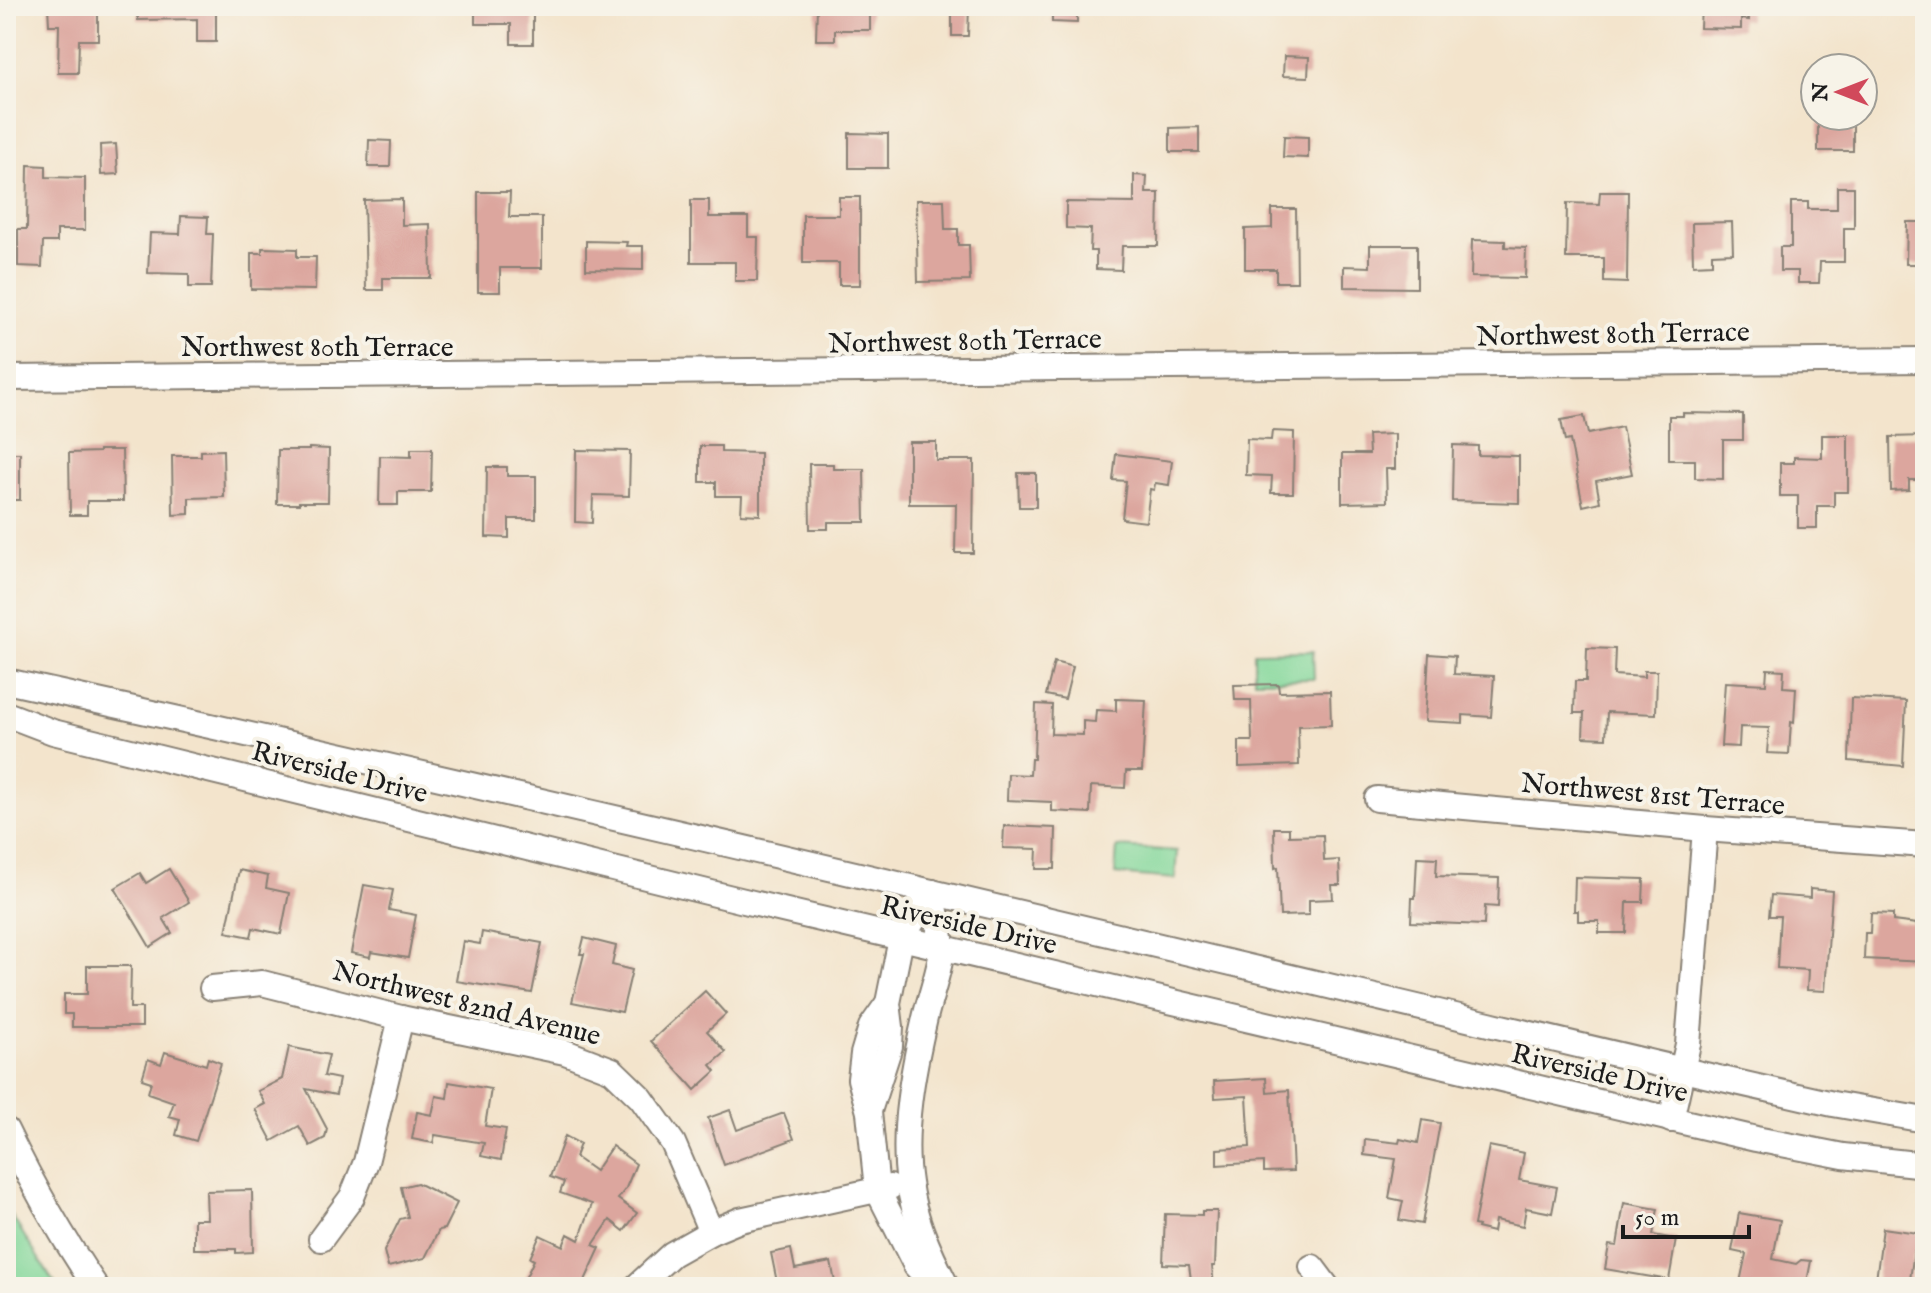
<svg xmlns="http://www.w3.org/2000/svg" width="1931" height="1293" font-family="'IM FELL English',serif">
	<rect width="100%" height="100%" fill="#f7f3e8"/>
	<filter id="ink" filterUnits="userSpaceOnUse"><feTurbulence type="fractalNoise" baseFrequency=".0125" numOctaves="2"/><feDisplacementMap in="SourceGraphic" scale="16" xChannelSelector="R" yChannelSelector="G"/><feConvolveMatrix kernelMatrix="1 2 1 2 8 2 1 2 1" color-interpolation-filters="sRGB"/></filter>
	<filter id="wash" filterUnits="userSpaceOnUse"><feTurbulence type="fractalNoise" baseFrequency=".006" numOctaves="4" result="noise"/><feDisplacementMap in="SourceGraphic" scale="32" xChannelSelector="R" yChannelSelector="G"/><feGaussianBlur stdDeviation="1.8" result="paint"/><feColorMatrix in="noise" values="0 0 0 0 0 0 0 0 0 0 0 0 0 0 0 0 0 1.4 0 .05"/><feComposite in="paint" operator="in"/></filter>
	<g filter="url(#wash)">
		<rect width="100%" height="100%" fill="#f3e4cc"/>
		<g fill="#82d79a" stroke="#4f7a5b" stroke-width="2">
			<path d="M1313,651l1,28 -60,1v-28z"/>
			<path d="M1117,847l60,4 -2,28 -60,-5z"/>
			<path d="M6,1207l45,71 7,9h-52z"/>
		</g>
		<g id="blocks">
			<g fill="#dca69e">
				<path d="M48,6h50v34h-19l-1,33h-20l1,-48h-10z"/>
				<path d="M138,6h78v36h-19v-23l-59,1z"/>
				<path d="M475,6h58v38h-22v-20h-36z"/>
				<path d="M817,6h53v24h-35v10h-19z"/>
				<path d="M952,6h17l-1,30h-16z"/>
				<path d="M1052,6h25v17l-25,-1z"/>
				<path d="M1701,6h48v14l-8,-1v10l-41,-1z"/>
				<path d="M1284,56l25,1 -1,20 -25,-1z"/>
				<rect x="1818" y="123" width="35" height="28"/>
				<path d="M1199,127v25h-29v-24z"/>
				<path d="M849,133l39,1v34h-39z"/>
				<path d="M1284,136l24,1v21l-25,-1z"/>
				<path d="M369,140l22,1 -1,26h-22z"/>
				<path d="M116,144l2,30 -17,1 -1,-30z"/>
				<path d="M28,165l18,1v11l39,1v52h-28v12h-14l-1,25 -24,-1v-37h9z"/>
				<path d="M1134,175l13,1 -1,17h13l-1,53h-36l-1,24 -25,-1v-18h-6l1,-22 -25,-1v-26l68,1z"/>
				<path d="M1837,187h17v41h-10v34h-24l-1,21h-21v-12h-18v-24h11v-45h17v7h29z"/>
				<path d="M478,192h32l-1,25h33v51h-42v24h-22z"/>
				<path d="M1600,192h28l-1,91 -23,-1v-24h-38l1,-55 32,1z"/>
				<path d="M839,197h21v88h-21v-22h-36v-48h36z"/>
				<path d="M402,199v26l28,-1 1,54h-48v12h-17l-2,-90z"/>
				<path d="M691,200h18v17h39v20h10l-1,44h-22v-19h-44z"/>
				<path d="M916,200h28l1,29h13v16h11l1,36 -52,1z"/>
				<path d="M1272,209h24l1,73h-21v-13h-31v-40l27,-1z"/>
				<path d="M181,216l27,1 -1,17h6l-2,53h-22v-13l-41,-1 2,-40 30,1z"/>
				<path d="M1732,222l1,31 -21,1v10l-19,1 -1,-42z"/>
				<path d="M1907,222h18v42h-19z"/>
				<path d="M1472,240l33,1v6l21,1 -1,30 -54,-1z"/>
				<path d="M586,241l41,1 -1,4h17v24l-57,-1z"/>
				<path d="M1370,245h47v43l-73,-1v-21l26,1z"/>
				<path d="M262,248l35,1v8h19l-1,33 -64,-1v-36h11z"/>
				<path d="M1683,413l60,1v26h-20v39l-28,-1v-18h-26v-44h14z"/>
				<path d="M1584,416l4,18 34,-7 10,47 -36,7 4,21 -17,4 -13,-66 -5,1 -4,-21z"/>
				<path d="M1272,431l22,1 -1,61h-22l1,-17 -26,-1 1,-36 24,1z"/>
				<path d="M1395,434v35h-9l1,33 -45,1v-49h27l-1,-19z"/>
				<path d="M1822,435h26v57h-14v14h-17v22h-19v-32h-18v-33h14v-6l28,1z"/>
				<path d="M1925,436v44h-16v10l-18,1 -1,-54z"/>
				<path d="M909,442h27v18h38l-1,93h-18l1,-49h-47z"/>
				<path d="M1453,445l25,1v9l41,1v47l-67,-2z"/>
				<path d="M700,446h21v6l39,1v62l-19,-1 1,-18h-26v-14h-16z"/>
				<path d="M309,448l20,1 -1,53h-29v2h-22l1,-54h31z"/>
				<path d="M411,449h21l-1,43h-33v13h-19l1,-49 31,1z"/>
				<path d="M99,450h23l1,51h-36v14h-17l-1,-62 30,-1z"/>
				<path d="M223,450l1,47 -35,1v16l-16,1 -1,-59h29v-5z"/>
				<path d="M576,450l54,1 -1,45 -36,-1 -1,28 -17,-1z"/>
				<rect x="6" y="453" width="14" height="47"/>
				<path d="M1116,454l56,7 -3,24 -14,-2 -1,7 -4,-1 -4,33 -24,-3 4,-38 -13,-1z"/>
				<path d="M809,464h24v5h31l1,53h-37v7h-18z"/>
				<path d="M487,467h20v9h29v43h-27v19l-23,-1z"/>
				<path d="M1018,473h18v34h-17z"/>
				<path d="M1587,648l28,1 -1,26 30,2v-6h13l-1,43 -49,-2 -1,26 -23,-1 1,-24h-10l1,-32h11z"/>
				<path d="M1429,654l26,2 -1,18 40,2 -3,41 -28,-2v8l-38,-2z"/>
				<path d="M1054,662l19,5 -8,32 -19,-4z"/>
				<path d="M1767,669l17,1 -1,17 13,1 -2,35 -3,-1 -2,32 -22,-1 2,-25 -29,-1 -1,20 -18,-1 4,-64 41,2z"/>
				<path d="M1278,684l1,8 51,-1 1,34 -33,1 1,39 -60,2v-26h13l-1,-41h-16l-1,-15z"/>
				<path d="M1851,698l55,3 -3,65 -54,-5z"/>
				<path d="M1116,699l30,1 -4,71h-16l-1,17 -34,-2 -1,27 -38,-2v-9l-45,-2 1,-26 22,1 1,-16h3l2,-55 16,1 -1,29 32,1v-14l12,1 1,-12 20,1z"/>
				<path d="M1004,826l52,2 -1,41h-19l1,-20 -34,-1z"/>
				<path d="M1274,828h15v8l34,-1 1,26 15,-1 1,25h-8l1,14 -24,1v15l-29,1 -2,-49 -3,1z"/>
				<path d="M1417,857l20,1 -1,18 63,2 -1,29 -13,-1 -1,19 -73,-3 1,-24h3z"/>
				<path d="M169,869l20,33 -26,16 9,15 -22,14 -35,-59 25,-15 6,10z"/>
				<path d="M239,870l29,6 -2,12 23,5 -8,41 -28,-6 -2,9 -25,-5z"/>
				<path d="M1575,877l69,2 -1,23h-16l-1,31h-27v-12h-21v-10h-4z"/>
				<path d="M364,885l29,5 -4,20 27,5 -8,43 -37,-6 -1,5 -19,-4z"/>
				<path d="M1810,889l22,2 -7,100 -18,-1 1,-20 -31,-2 3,-52h-11l2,-21 39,3z"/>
				<path d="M1871,913l22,1v7l32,4v37l-61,-3 1,-26h5z"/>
				<path d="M482,932l60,11 -10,50 -76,-12 7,-40 17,3z"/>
				<path d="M584,938l32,8 -4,19 20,5 -10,42 -50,-10 12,-48h-4z"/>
				<path d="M87,966h44l-1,42h12v19h-70v-13h-8v-20h23z"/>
				<path d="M705,991l21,23 -19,17 19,21 -15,13 5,6 -21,19 -44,-49z"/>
				<path d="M289,1047l40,8 -5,21 15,3 -3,16 -30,-6 21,40 -2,9 -15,8 -11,-20 -27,15 -17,-32 10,-5 -7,-13 24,-12z"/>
				<path d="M165,1052l41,13 2,-7 13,5 -25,78 -20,-6 4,-16 -11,-3 5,-14 -26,-9 3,-11 -9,-3 6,-20 13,5z"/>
				<path d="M1266,1078l1,14 22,-2 4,81 -29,1v-10l-47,3v-16l33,-2 -3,-51 -32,2 -1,-17z"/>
				<path d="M449,1082l42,7 -6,37 21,3 -5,31 -20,-4 3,-13 -49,-8 -2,8 -21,-4 5,-27 15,3 4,-19 11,2z"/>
				<path d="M730,1110l7,20 47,-17 10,26 -70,26 -16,-47z"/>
				<path d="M1422,1120l18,3 -18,101 -23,-4 4,-19 -14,-3 7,-39 -32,-4 1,-16 34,4 1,-4 18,4z"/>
				<path d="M565,1136l15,8 -5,13 20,14 17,-25 24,18 -10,24 -8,11 19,14 -13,18 -14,-11 -17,25 7,3 -18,39h-61l13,-27 -4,-2 10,-23 23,11 5,-12 11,6 13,-36 -32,-11 4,-11 -14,-5z"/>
				<path d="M1489,1146l35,7 -5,27 38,7 -5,26 -26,-5 -3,18 -28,-6 -2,12 -16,-4 1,-2 -4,-1z"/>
				<path d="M417,1183l40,20 -13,26 -5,1 -14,28 -37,9 -4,-16 16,-32 8,-2 -7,-30z"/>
				<path d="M252,1190l1,62 -17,1v-4h-42v-30h13l-1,-28z"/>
				<path d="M1624,1203l34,6 -5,26 23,4 -7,41 -64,-11 4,-24 8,1z"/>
				<path d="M1202,1211h15l-2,55h-3l2,21h-22l-3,-22 -26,-1 2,-50 37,1z"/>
				<path d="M1739,1213l41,7 -7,39 23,5 5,-4 10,1 -5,26h-67l7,-33 -14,-3z"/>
				<path d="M1883,1228l42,6v18l-11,-1 -5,36h-34z"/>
				<path d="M791,1249l4,20 36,-7 5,25h-58l-7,-34z"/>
			</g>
		</g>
	</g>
	<g filter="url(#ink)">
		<use href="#blocks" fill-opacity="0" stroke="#888074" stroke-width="2"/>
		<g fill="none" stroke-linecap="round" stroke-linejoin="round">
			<defs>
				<g id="minor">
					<path d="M6,378l1919,-18"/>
					<path d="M6,681c561,122 1118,257 1677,389l150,34 92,16"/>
					<path d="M6,714l47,18 687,168 1016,239 87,17 82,9"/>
					<path d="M1377,799l328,30 220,16"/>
					<path d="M932,892c3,18 9,37 10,55 0,17 -13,53 -17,71 -12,52 -24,113 -16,165 5,37 21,72 38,104"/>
					<path d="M212,988l50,-5 139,35 164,34 47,18 29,28 32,45 38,89"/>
					<path d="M888,1003l-17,24 -8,27 -3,25 9,33 8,77 39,77 20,21"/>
					<path d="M869,1111l21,-65 1,-19 -3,-24 13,-64 31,-47"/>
					<path d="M1671,1120l17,-76 17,-215"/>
					<path d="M6,1130c26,54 56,107 90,157"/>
					<path d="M321,1239l31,-42 14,-35 35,-144"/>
					<path d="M1312,1267l15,20"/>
					<path d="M636,1287l36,-33 39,-22 29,-12 150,-33"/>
				</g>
			</defs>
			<use href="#minor" stroke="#888074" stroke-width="28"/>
			<use href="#minor" stroke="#fff" stroke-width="24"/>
		</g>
	</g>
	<g text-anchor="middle" stroke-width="8" stroke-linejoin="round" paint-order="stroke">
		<g font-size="28" fill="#1c1c1c" stroke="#f7f3e8">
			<text transform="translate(1613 333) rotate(-1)" y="10">Northwest 80th Terrace</text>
			<text transform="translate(965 340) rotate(-1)" y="10">Northwest 80th Terrace</text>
			<text x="317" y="356">Northwest 80th Terrace</text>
			<text transform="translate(340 771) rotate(14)" y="10">Riverside Drive</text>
			<text transform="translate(1653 793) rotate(5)" y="10">Northwest 81st Terrace</text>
			<text transform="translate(969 924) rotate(13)" y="10">Riverside Drive</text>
			<text transform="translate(467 1002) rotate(14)" y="10">Northwest 82nd Avenue</text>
			<text transform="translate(1600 1072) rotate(13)" y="10">Riverside Drive</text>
		</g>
	</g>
	<rect width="1931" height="1293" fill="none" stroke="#f7f3e8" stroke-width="32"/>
	<g transform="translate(1839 92) rotate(270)"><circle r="38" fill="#f7f3e8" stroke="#9f9d96" stroke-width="2"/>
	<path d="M0-6L14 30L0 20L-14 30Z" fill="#d1495b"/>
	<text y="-12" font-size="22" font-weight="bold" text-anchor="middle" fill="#1c1c1c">N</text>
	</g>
	<path d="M1623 1225v12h126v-12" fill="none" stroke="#1c1c1c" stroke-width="4"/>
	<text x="1635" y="1225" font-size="24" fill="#1c1c1c" stroke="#f7f3e8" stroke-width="6" paint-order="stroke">50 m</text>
</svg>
